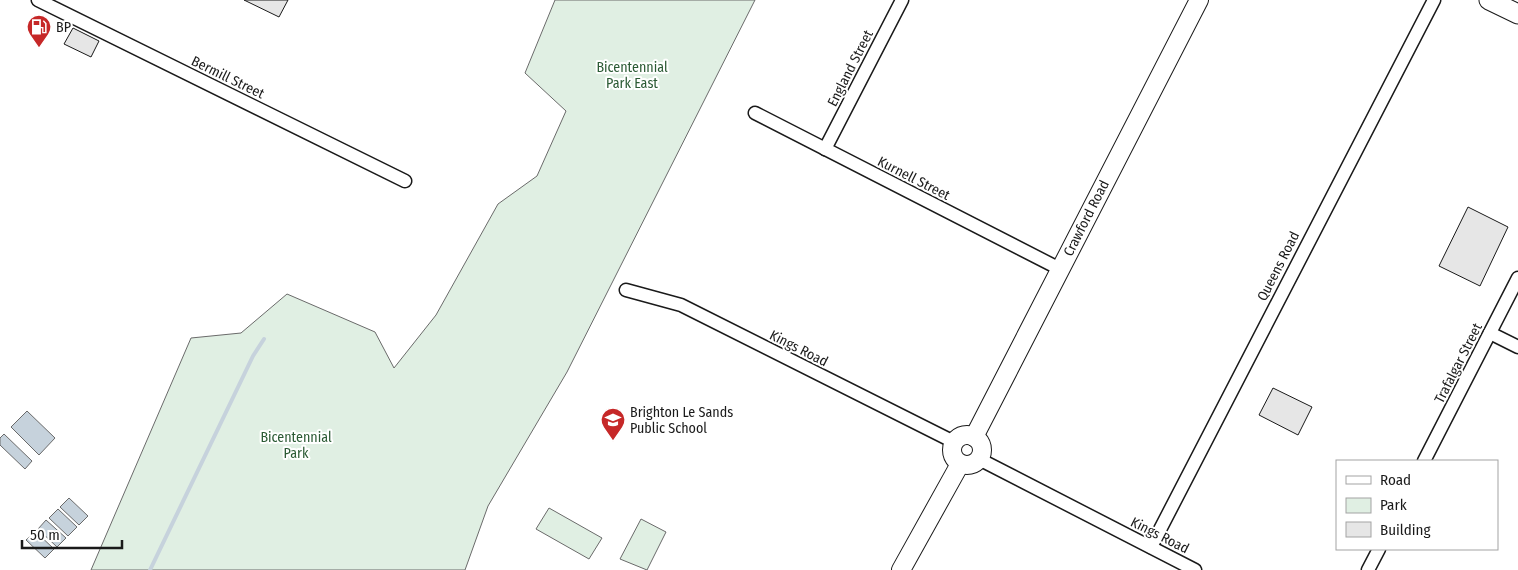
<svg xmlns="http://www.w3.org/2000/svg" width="1518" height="570" font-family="'Fira Sans Condensed',sans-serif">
	<rect width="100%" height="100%" fill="#fff"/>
	<g fill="#e0efe3" stroke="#6a6a6a">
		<path d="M555,0h200l-188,372 -79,134 -23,64h-374l100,-232 50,-5 46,-39 88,38 19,36 42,-53 62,-111 39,-28 29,-65 -41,-38z"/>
		<path d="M549,508l53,30 -13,21 -53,-30z"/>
		<path d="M641,519l25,13 -19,38 -27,-11z"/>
	</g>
	<g fill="#c6d2dc" stroke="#6a6a6a">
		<path d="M27,411l28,27 -16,17 -28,-28z"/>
		<path d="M4,434l28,27 -7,8 -25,-24v-7z"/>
		<path d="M69,498l19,18 -9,9 -19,-18z"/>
		<path d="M58,509l19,18 -9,9 -19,-18z"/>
		<path d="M46,520l20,18 -9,9 -19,-18z"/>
		<path d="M35,531l19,18 -9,9 -19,-18z"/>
	</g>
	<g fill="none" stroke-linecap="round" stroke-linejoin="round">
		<path stroke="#c6d2dc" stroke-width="4" d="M150,570l103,-214 11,-17"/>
	</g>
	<g fill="#e6e6e6" stroke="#1a1a1a">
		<path d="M244,0h44l-9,17z"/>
		<path d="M73,28l26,13 -8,16 -27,-13z"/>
		<path d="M1468,207l40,20 -28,59 -41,-20z"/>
		<path d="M1273,388l39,19 -14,28 -39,-20z"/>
	</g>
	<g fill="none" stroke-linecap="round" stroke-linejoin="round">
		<defs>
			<g id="street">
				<path d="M38,0l367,181"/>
				<path d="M755,113l305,156"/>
				<path d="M825,149l77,-149"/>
				<path d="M626,290l55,15 273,137"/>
				<path d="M1490,333l28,14"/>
				<path d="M979,459l216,111"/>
				<path d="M1424,461l94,-183"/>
				<path d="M1151,547l283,-547"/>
				<path d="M1368,570l11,-21"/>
			</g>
			<g id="secondary">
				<circle cx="967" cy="450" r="15"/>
				<path d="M974,437l225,-437"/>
				<path d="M901,570l59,-106"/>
			</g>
			<path id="primary" d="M1489,0l29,14"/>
		</defs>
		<use href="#street" stroke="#1a1a1a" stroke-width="15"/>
		<use href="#secondary" stroke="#1a1a1a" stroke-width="20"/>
		<use href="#primary" stroke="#1a1a1a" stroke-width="21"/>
		<use href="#street" stroke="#fff" stroke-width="12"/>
		<use href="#secondary" stroke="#fff" stroke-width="18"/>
		<use href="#primary" stroke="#fff" stroke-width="19"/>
	</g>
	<defs>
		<symbol id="fuel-pin" viewBox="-11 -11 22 30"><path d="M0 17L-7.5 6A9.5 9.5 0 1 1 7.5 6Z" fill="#c62828" stroke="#fff"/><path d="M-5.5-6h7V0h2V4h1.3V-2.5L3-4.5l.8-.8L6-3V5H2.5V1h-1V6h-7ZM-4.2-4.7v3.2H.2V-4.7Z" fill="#fff"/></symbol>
		<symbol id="school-pin" viewBox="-11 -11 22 30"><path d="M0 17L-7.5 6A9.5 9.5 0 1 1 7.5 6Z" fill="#c62828" stroke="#fff"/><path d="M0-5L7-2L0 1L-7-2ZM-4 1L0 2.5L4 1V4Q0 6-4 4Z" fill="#fff"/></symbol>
	</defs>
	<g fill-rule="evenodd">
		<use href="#fuel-pin" x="25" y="13" width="28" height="38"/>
		<use href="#school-pin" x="599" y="406" width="28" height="38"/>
	</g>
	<g text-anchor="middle" stroke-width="4" stroke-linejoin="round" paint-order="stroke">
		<g font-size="14" fill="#1a1a1a" stroke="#fff" text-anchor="start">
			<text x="56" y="32">BP</text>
			<text x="630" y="417">Brighton Le Sands<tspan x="630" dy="16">Public School</tspan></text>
		</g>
		<g font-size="14" fill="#2b5a34" stroke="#fff">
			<text x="632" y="72">Bicentennial<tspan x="632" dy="16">Park East</tspan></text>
			<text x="296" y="442">Bicentennial<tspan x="296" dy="16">Park</tspan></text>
		</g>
		<g font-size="14" fill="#1a1a1a" stroke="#fff">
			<text transform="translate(850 68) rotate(-63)" y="5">England Street</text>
			<text transform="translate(228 77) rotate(26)" y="5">Bermill Street</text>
			<text transform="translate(914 178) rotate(27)" y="5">Kurnell Street</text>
			<text transform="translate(1086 218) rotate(-63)" y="5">Crawford Road</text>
			<text transform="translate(1278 266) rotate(-63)" y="5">Queens Road</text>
			<text transform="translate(799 348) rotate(27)" y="5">Kings Road</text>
			<text transform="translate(1458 363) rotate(-63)" y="5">Trafalgar Street</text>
			<text transform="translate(1160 535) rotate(27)" y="5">Kings Road</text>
		</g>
	</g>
	<rect x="1336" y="460" width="162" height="90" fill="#ffffff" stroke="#a3a3a3"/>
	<rect x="1346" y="476" width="25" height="8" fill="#ffffff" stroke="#a3a3a3"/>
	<text x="1380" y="485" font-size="15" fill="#1a1a1a">Road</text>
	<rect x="1346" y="498" width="25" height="15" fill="#e0efe3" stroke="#a3a3a3"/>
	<text x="1380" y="510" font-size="15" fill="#1a1a1a">Park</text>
	<rect x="1346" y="522" width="25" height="15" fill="#e6e6e6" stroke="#a3a3a3"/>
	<text x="1380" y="535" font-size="15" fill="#1a1a1a">Building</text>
	<path d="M22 540v8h100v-8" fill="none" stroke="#1a1a1a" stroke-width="2.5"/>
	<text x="30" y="540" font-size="15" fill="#1a1a1a" stroke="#ffffff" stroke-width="4" paint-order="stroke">50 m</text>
</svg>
